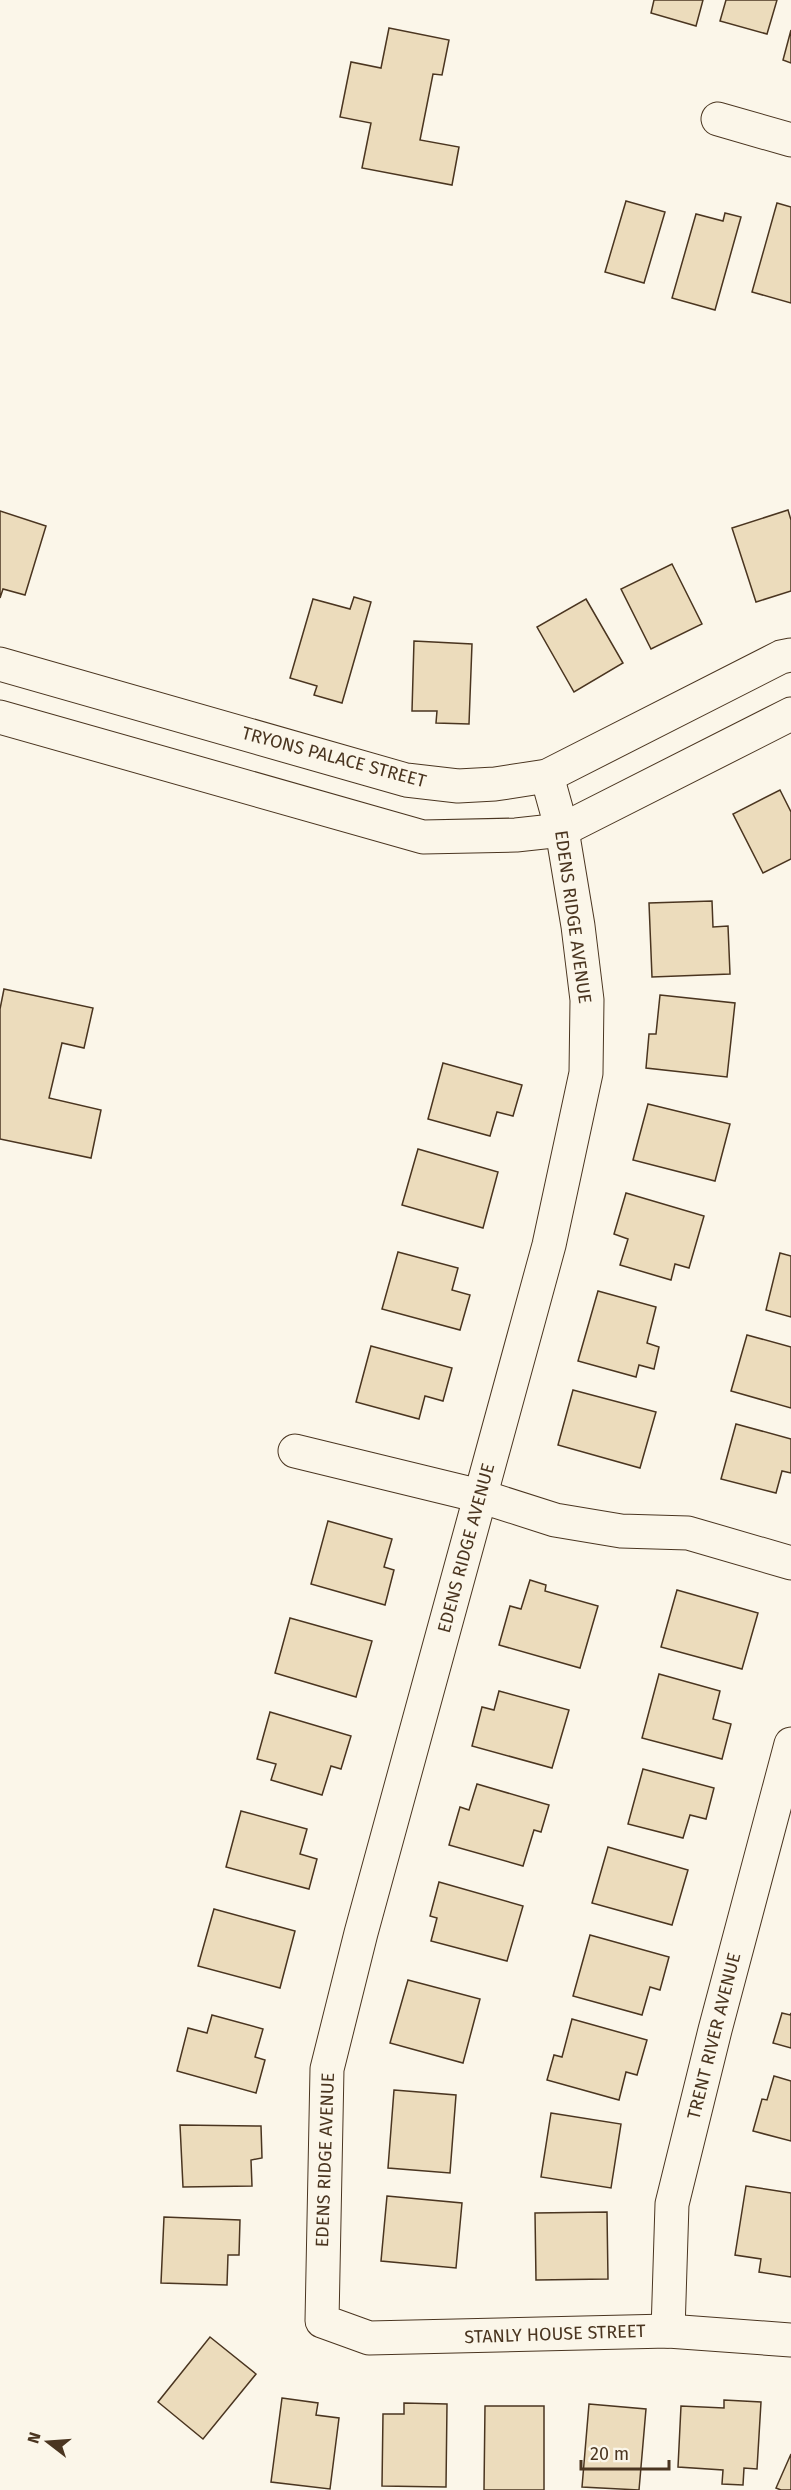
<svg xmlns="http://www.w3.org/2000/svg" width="791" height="2490" font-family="'Fira Sans',sans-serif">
	<rect width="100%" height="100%" fill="#fbf6e9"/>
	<g fill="#ecdcbc" stroke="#4a3520" stroke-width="1.5">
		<path d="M654,0h49l-7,26 -45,-13z"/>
		<path d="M726,0h51l-10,34 -47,-13z"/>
		<path d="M389,28l60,12 -7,35 -9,-1 -13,66 39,7 -7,38 -90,-17 9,-45 -31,-6 11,-55 30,6z"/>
		<path d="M791,30v33l-8,-3z"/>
		<path d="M626,201l39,11 -21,71 -39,-11z"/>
		<path d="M777,203l14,4v96l-39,-11z"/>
		<path d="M725,213l16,4 -26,93 -43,-12 24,-84 27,7z"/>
		<path d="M788,510l3,10v71l-35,11 -24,-74z"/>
		<path d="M0,511l46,15 -21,69 -22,-6 -3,9z"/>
		<path d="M672,564l30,60 -51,25 -30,-60z"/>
		<path d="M354,597l17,5 -29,101 -28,-8 3,-9 -27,-8 23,-79 37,10z"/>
		<path d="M586,599l37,64 -49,29 -37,-65z"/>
		<path d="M414,641l58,3 -3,80 -33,-1 1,-12h-25z"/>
		<path d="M780,790l11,22v47l-28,14 -30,-59z"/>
		<path d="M712,901l1,26 15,-1 2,48 -78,3 -3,-74z"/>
		<path d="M4,989l89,19 -9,40 -22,-5 -13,55 52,12 -10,48 -91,-19v-130z"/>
		<path d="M660,995l75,8 -8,74 -81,-9 3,-34h7z"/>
		<path d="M443,1063l79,22 -9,31 -16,-4 -7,24 -62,-17z"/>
		<path d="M648,1104l82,20 -15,57 -82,-21z"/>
		<path d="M418,1149l80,23 -15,56 -81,-23z"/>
		<path d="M626,1193l78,23 -15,52 -14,-4 -4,16 -51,-15 8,-26 -14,-5z"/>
		<path d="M398,1252l60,16 -6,22 18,5 -10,35 -78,-21z"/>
		<path d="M780,1253l11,3v61l-25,-7z"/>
		<path d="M598,1291l58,16 -9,36 12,4 -5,22 -15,-4 -3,12 -58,-16z"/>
		<path d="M747,1335l44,12v61l-60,-17z"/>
		<path d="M371,1346l81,22 -9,33 -18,-5 -6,23 -63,-17z"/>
		<path d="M573,1390l83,22 -16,56 -82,-23z"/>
		<path d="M736,1424l55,15v34l-9,-2 -6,22 -55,-14z"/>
		<path d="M328,1521l64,18 -8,28 10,3 -9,35 -74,-21z"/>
		<path d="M530,1580l16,5 -1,6 53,15 -18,62 -81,-23 11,-39 11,3z"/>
		<path d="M677,1590l81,23 -16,56 -81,-22z"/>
		<path d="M290,1618l82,23 -16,56 -81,-24z"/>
		<path d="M659,1674l61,17 -7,28 18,5 -9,35 -80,-21z"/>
		<path d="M499,1691l70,19 -17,58 -80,-22 10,-39 12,3z"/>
		<path d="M270,1712l81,24 -10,33 -10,-3 -9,29 -51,-15 5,-16 -19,-5z"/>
		<path d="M643,1769l71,19 -8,31 -16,-4 -7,23 -55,-14z"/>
		<path d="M477,1784l72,21 -8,27 -7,-2 -11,36 -74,-21 11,-38 9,3z"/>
		<path d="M241,1811l66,18 -7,25 17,5 -8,30 -83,-22z"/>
		<path d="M608,1847l80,23 -16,55 -80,-22z"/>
		<path d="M439,1882l84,24 -16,55 -76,-20 6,-23 -7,-2z"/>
		<path d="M214,1909l81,22 -15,57 -82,-22z"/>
		<path d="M590,1935l79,22 -9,33 -10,-3 -8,28 -69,-19z"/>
		<path d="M408,1980l72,19 -17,64 -73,-20z"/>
		<path d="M782,2013l8,2 1,-2v35l-18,-5z"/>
		<path d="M212,2015l51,14 -8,28 10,3 -9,33 -79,-22 11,-43 19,5z"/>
		<path d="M572,2019l75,21 -10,35 -11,-3 -7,28 -72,-20 7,-25 8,2z"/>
		<path d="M774,2076l17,5v60l-38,-10 9,-32 5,1z"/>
		<path d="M394,2090l62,5 -6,78 -62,-5z"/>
		<path d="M551,2113l70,11 -10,64 -70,-11z"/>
		<path d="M180,2125l81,1 1,32 -11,2 1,26 -69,1z"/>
		<path d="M746,2186l45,7v84l-32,-5 2,-13 -26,-4z"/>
		<path d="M387,2196l75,7 -6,65 -75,-7z"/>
		<path d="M607,2212l1,67 -72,1 -1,-67z"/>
		<path d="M164,2217l76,3 -1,35h-11l-1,30 -66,-2z"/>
		<path d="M210,2337l46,37 -53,65 -45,-37z"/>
		<path d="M282,2398l36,5 -2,12 23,3 -9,71 -59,-7z"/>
		<path d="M724,2400l37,2 -4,67 -13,-1 -1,17 -21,-1 1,-14 -45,-3 3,-61 43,2z"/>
		<path d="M404,2403l43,1 -1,83 -64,-1 1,-72h21z"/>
		<path d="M589,2404l57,5 -7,81 -57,-3z"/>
		<path d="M485,2406h59v84h-60z"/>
		<path d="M791,2454v36h-10l-5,-2z"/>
	</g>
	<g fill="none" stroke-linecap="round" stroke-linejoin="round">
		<defs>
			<g id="minor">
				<path d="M718,119l73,21"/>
				<path d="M0,664l406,116 52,6 37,-2 52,-8 234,-119 10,-2"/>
				<path d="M0,717l423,120 93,-2 46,-5 229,-116"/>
				<path d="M547,776l15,54 16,96 9,74 -1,73 -37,172 -188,688 -34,136 -5,252 47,17 299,-7 123,9"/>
				<path d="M295,1451l185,45 75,24 66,11 67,2 103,30"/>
				<path d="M668,2331l4,-127 43,-174 76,-286"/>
			</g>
		</defs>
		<use href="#minor" stroke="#4a3520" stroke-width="35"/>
		<use href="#minor" stroke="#fbf6e9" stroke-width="33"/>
	</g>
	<g text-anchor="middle" stroke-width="4.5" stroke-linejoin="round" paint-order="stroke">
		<g font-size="18" fill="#4a3520" stroke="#fbf6e9">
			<text transform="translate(334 757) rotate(15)" y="6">TRYONS PALACE STREET</text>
			<text transform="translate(573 917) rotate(82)" y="6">EDENS RIDGE AVENUE</text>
			<text transform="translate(466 1548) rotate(-75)" y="6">EDENS RIDGE AVENUE</text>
			<text transform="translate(714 2036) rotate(-76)" y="6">TRENT RIVER AVENUE</text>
			<text transform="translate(325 2160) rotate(-88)" y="6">EDENS RIDGE AVENUE</text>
			<text transform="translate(555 2334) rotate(-2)" y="6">STANLY HOUSE STREET</text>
		</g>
	</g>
	<g transform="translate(48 2442) rotate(287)" stroke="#fbf6e9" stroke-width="4.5" paint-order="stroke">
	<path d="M0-4.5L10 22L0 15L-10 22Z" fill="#4a3520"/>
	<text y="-9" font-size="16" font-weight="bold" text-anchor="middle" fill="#4a3520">N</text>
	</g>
	<path d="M581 2460v9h88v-9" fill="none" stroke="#4a3520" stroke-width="3"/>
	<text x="590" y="2460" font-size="18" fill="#4a3520" stroke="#fbf6e9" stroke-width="4.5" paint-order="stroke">20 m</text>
</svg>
